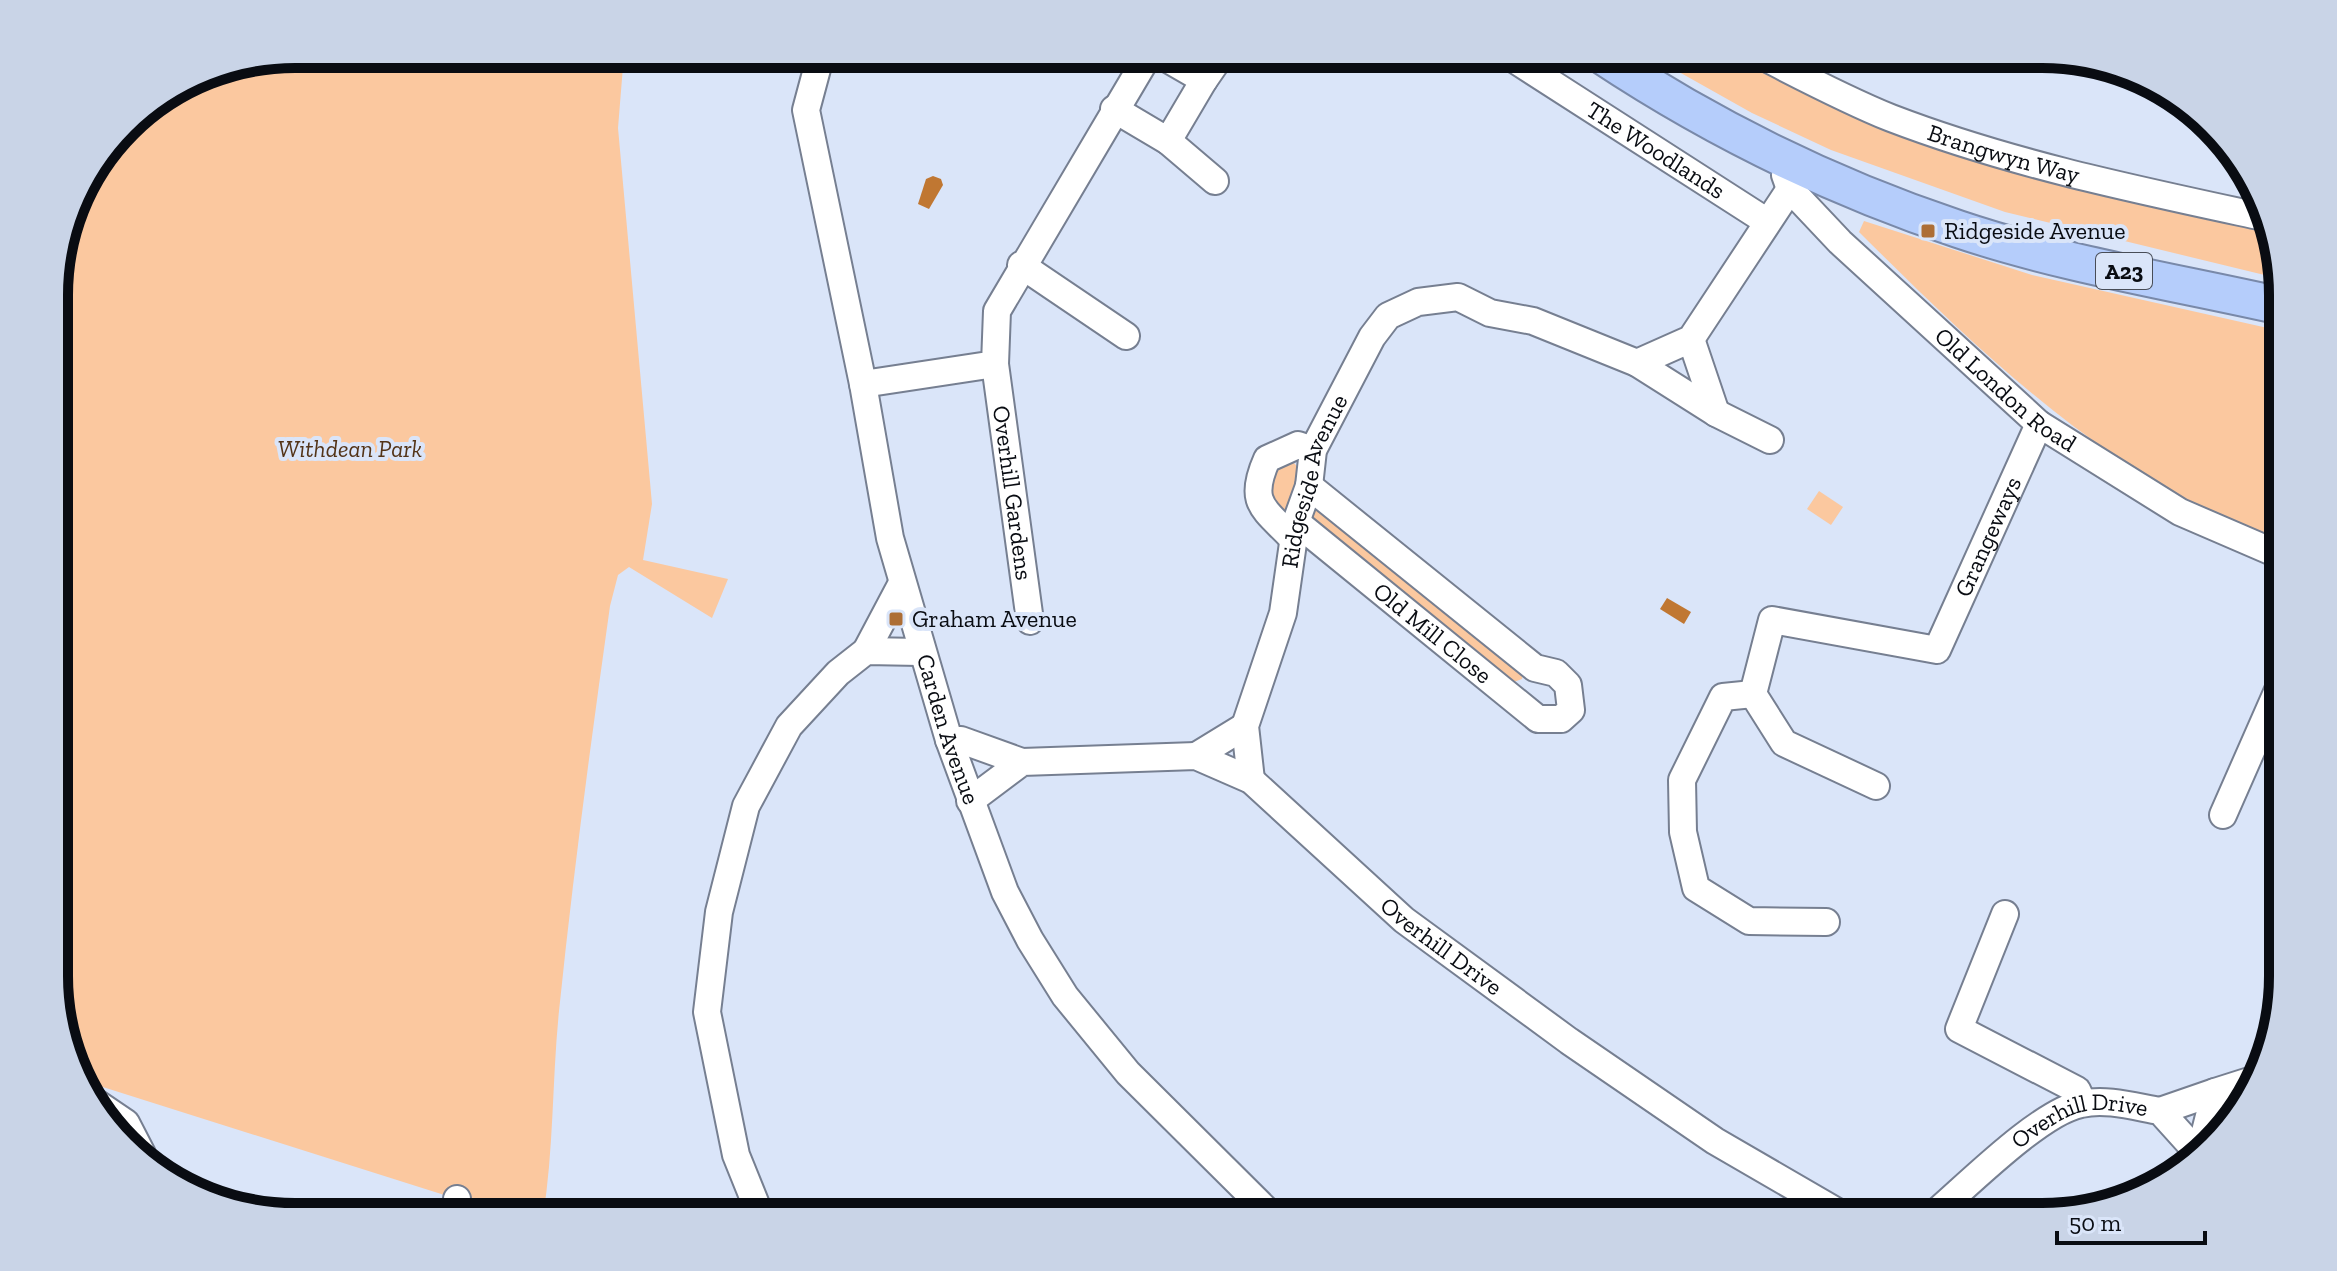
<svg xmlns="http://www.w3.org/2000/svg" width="2337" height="1271" font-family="'Zilla Slab',serif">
	<rect width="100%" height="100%" fill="#dae5f9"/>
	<g fill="#fbc89f">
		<path d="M295,54h329l-6,74 34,376 -9,56 85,19 -16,39 -83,-51 -11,8 -8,31c-19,135 -37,269 -51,405 -7,69 -5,137 -16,206h-77l-9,-18 -370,-117 -31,-74 -1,-729 24,-90 57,-75 67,-42z"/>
		<path d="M680,54h111l-9,19z"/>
		<path d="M1647,54h88l178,83 354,90 14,37v15l-276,-67 -174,-62 -79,-37z"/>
		<path d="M1864,221l168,54 249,56 1,210c-168,-57 -300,-187 -423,-309z"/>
		<path d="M1294,463l7,8 -7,27 -10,15 -16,-13 5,-34z"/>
		<path d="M1819,491l24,16 -12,18 -24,-16z"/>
		<path d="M1318,505l205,167 -1,7 -11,4 -201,-160 2,-17z"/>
	</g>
	<g fill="#c07732">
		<path d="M933,176l8,3 2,6 -14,24 -11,-5 8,-25z"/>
		<path d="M1667,598l24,14 -7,12 -24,-15z"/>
	</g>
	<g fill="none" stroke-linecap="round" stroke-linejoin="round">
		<defs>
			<g id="minor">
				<path id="s1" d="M821,54l-15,56 57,274 27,154 59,202 56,152 25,48 35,56 63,77 145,144"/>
				<path id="s2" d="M1506,54l260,167"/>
				<path id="s3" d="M1758,54c43,22 88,46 133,64 120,46 247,72 372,99"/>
				<path d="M1204,80l18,-26"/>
				<path d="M1114,109l54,32 36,-61 -45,-26"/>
				<path d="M1168,141l47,40"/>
				<path id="s4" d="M1785,175l5,14 50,53 199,182 141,88 102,44"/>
				<path d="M1021,265l105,71"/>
				<path d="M1691,339l25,74"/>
				<path d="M1637,363l79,50 54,27"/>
				<path id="s5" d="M995,364l35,257"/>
				<path d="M863,384l132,-20 2,-53 152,-257"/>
				<path id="s6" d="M1296,522l242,197h23l10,-9 -3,-25 -12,-12 -21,-5 -226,-182"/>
				<path d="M1294,540c-30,-32 -47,-36 -27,-81l31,-14 15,5"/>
				<path d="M866,651l36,-68"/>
				<path d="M1753,694l-30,3 -41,83 1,52 13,56 53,33 77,1"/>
				<path d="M949,740h12l61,22"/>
				<path d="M1196,756l49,-30"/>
				<path id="s7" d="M1251,780l-6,-54 38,-113 13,-91 13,-36 4,-36 59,-113 16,-21 30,-14 40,-5 32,16 43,8 104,42 54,-24 99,-150"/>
				<path id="s8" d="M1876,786l-92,-43 -31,-49 19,-74 165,30 102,-226"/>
				<path id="s9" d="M970,801l52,-39 174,-6 55,24 153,140 165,121 146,100 131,76"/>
				<path d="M2223,815l59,-134"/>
				<path d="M2005,914l-46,115 118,61 6,13"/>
				<path d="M95,1102l31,21 16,31"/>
				<path d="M2160,1111l55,-19"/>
				<path d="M2201,1148l14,-56 44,-14"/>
				<path d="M456,1217l1,-18"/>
				<path d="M761,1217l-25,-62 -29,-143 12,-100 27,-106 43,-80 49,-53 28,-22 54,1"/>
				<path d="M1524,1217h12"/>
				<path id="s10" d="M1922,1217l11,-2c34,-29 107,-103 148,-111 25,-6 55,3 79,7l37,41"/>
			</g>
			<path id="highway" d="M1600,54c110,73 232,133 358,175 104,35 216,53 323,77"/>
		</defs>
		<use href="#minor" stroke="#767f91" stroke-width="30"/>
		<use href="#highway" stroke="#7989a9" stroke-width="40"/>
		<use href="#minor" stroke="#fff" stroke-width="26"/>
		<use href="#highway" stroke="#b5cdfb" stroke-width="36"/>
	</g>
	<g fill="#ad6e35" stroke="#dae5f9" stroke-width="3">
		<rect x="1920" y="223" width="16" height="16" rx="4"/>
		<rect x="888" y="611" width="16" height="16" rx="4"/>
	</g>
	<g text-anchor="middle" stroke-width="8" stroke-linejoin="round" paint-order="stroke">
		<rect fill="#dae5f9" stroke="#484d57" stroke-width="2" x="2096" y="253" width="56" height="36" rx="6"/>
		<g font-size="22" font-weight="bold" fill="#090c12">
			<text x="2124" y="279">A23</text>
		</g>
		<g font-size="24" fill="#090c12" stroke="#dae5f9">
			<text dy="8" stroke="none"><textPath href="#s2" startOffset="178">The Woodlands</textPath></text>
			<text dy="8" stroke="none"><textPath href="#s3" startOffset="266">Brangwyn Way</textPath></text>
			<text dy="8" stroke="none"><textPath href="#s4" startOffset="310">Old London Road</textPath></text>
			<text dy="8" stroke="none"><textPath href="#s7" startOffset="310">Ridgeside Avenue</textPath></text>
			<text dy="8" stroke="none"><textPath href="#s5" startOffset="130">Overhill Gardens</textPath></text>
			<text dy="8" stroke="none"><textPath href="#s8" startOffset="528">Grangeways</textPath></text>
			<text dy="8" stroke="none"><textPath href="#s6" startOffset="176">Old Mill Close</textPath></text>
			<text dy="8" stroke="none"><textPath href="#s1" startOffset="694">Carden Avenue</textPath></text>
			<text dy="8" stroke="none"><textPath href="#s9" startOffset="552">Overhill Drive</textPath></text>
			<text dy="8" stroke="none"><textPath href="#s10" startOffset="192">Overhill Drive</textPath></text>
		</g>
		<g font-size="24" fill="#090c12" stroke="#dae5f9" text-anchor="start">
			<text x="1944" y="239">Ridgeside Avenue</text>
			<text x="912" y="627">Graham Avenue</text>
		</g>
		<g font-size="24" font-style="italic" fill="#533418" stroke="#dae5f9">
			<text x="350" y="457">Withdean Park</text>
		</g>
	</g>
	<path d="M0 0H2337V1271H0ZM295 68H2042A227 227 0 0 1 2269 295V976A227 227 0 0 1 2042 1203H295A227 227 0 0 1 68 976V295A227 227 0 0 1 295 68Z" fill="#c9d4e7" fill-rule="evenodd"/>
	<path fill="none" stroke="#090c12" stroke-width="10" d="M295 68H2042A227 227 0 0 1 2269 295V976A227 227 0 0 1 2042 1203H295A227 227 0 0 1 68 976V295A227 227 0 0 1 295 68Z"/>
	<path d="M2057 1231v12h148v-12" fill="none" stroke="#090c12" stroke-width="4"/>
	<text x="2069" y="1231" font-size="24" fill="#090c12" stroke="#dae5f9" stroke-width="6" paint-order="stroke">50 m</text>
</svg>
